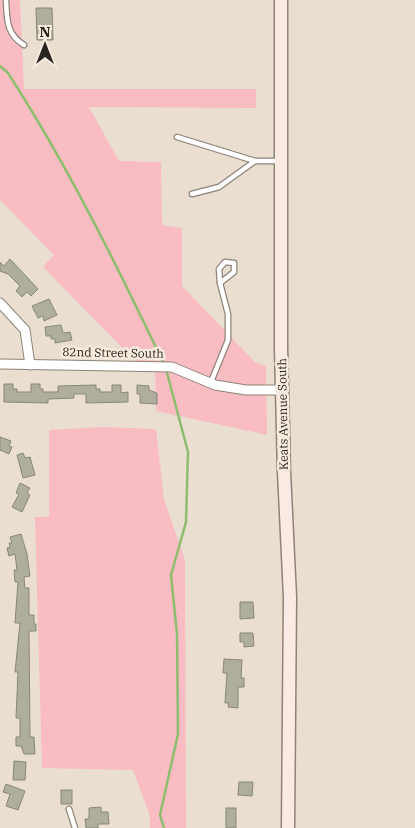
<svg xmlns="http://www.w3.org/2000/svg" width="415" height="828" font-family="'IBM Plex Serif',serif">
	<rect width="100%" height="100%" fill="#e9ded0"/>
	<g fill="#f9bcc3">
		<path d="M0,0h20l4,89h232v19l-167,-1 30,54 42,1 1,63 20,3v58l73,76 11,5 1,68 -111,-24 -1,-44 -15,-1 -97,-99 11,-12 -54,-55z"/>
		<path d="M104,427l52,2 8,70 21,61 1,268h-36v-12l-17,-46 -91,-2 -7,-251h14v-87z"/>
	</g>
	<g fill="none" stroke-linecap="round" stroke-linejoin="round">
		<g stroke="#8dbd6e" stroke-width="2.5">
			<path d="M0,66l8,7c60,93 108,191 156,291"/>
			<path d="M164,828l-4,-13 18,-81 -1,-100 -6,-59 15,-53 2,-70 -22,-83"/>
		</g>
	</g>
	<g fill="#afae9e" stroke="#898778">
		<path d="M36,8h16l1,32h-16z"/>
		<path d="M10,259l28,30 -7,7 -4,-4 -5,5 -6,-6 4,-5 -12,-12 -8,-3v-9l4,4z"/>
		<path d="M49,299l8,16 -13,6 -1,-5 -5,2 -6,-12z"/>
		<path d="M61,325l2,8 7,-1 2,8 -17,3v-4h-4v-3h-5l-1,-9z"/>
		<path d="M4,384h9v5h4v3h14v-8h9v5h3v3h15v-6l38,-1v4h4v3h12v-7h9v8l7,-1v10l-42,1v-9h-12v4l-26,1v4l-44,-1z"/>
		<path d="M137,385l12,1v4l8,3v11l-17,-1v-9h-3z"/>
		<path d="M0,437l11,4 -2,5 3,1 -3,7 -9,-4z"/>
		<path d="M23,453l2,5 5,-1 5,18 -12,3 -6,-23z"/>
		<path d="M20,483l10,5 -3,5 3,2 -8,17 -10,-5 7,-13 -3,-1z"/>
		<path d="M21,534l6,20 3,22 -6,1 1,11h4v27h5v9h2v7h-7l1,106h4l1,17h-11l-3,-8h-5v-9h4v-19h-4l2,-46h-3l5,-49h-5l3,-41h-3l-1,-12h3l-2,-16 -6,2 -2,-8 3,-1 -1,-4h3l-2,-6z"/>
		<path d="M240,602h13l1,16 -14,1z"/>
		<path d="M240,633h13l1,13 -10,1v-5h-4z"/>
		<path d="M224,659l18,1 -1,18h3v9h-6v21l-10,-1 1,-4h-4l2,-30h-4z"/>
		<path d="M14,761l12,1 -1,18h-12z"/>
		<path d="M239,782h14l-1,14 -14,-1z"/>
		<path d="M6,784l19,7 -7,19 -12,-4 4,-12 -7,-2z"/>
		<rect x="61" y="790" width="11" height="14"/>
		<path d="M101,807v5h7l1,12h-11v4h-12l-1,-9h4v-11z"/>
		<rect x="226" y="808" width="10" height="20"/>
	</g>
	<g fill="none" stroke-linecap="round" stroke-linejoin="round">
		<defs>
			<g id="service">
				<path d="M6,0c1,19 0,34 18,45"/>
				<path d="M177,137l78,24"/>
				<path d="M192,194l27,-7 36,-26h24"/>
				<path d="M225,262l9,1v9l-14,11 -1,-14z"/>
				<path d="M211,382l17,-42v-26l-8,-31"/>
				<path d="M69,809l6,19"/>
			</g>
			<g id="minor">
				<path d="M0,303l25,27 5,35"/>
				<path d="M0,364l172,3 43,18 31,5h36"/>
			</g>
			<path id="secondary" d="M281,0v347l3,125 6,125 -2,231"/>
		</defs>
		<use href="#service" stroke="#8d8377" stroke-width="7"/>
		<use href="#minor" stroke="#8d8377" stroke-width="11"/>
		<use href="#secondary" stroke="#8d8377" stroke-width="15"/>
		<use href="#service" stroke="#fff" stroke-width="4.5"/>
		<use href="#minor" stroke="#fff" stroke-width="9"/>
		<use href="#secondary" stroke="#faeae3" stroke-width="12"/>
	</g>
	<g text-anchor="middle" stroke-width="5" stroke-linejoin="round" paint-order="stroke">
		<g font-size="12" fill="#292520" stroke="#f6ebdd">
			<text transform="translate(113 353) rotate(1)" y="4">82nd Street South</text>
			<text transform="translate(283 414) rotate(-91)" y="4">Keats Avenue South</text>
		</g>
	</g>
	<g transform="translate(45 45)" stroke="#f6ebdd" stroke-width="4" paint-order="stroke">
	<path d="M0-4L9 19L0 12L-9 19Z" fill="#292520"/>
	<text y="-8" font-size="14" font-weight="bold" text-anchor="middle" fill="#292520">N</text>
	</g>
</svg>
